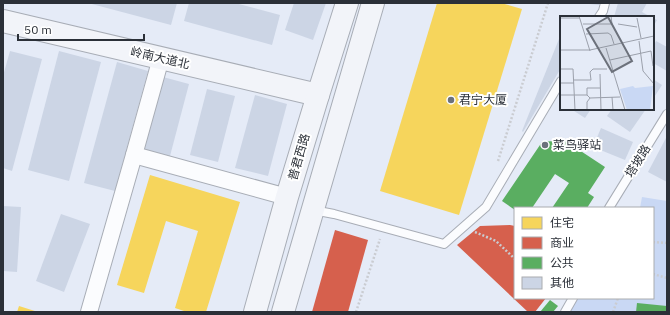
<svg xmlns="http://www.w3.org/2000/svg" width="670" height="315" font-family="'IBM Plex Sans','Noto Sans SC',sans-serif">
	<rect width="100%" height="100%" fill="#e5ebf7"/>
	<path fill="#c9d8f4" d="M642,197l25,4v111h-98l8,-14h76v-90h-13z"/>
	<g fill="#f6d55c">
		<path d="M437,3h64l21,6 -63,206 -79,-24z"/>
		<path d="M150,175l90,27 -34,110h-19l-12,-4 23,-77 -32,-10 -22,72 -27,-8z"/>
		<path d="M19,306l19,6h-21z"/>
	</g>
	<g fill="#d6604d">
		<path d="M510,225l5,1v72h31l-11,14h-7l-71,-67 23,-19z"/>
		<path d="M335,230l33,10 -20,72h-36z"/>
	</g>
	<g fill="#5aae61">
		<path d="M564,140l41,27 -17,26 6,4 -7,11h-35l17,-25 -14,-9 -23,34h-17v2l-13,-9 40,-59z"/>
		<path d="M550,300l8,6 -5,6h-13z"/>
		<path d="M637,303l30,3v6h-31z"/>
	</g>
	<g fill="#ccd5e5">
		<path d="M88,3h89l-6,22z"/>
		<path d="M189,3h46l45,12 -8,30 -88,-24z"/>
		<path d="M294,3h32l-13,37 -28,-10z"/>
		<path d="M589,3h10v2l-10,-1z"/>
		<path d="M618,3h29l-5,9 9,5h-37z"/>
		<path d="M653,18l4,2 -4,7z"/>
		<path d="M561,34v34l-38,64 -1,-1z"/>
		<path d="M656,41l11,6v24l-14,-8v-16z"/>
		<path d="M10,51l32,8 -30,112 -9,-3v-92z"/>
		<path d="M59,51l42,11 -32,119 -41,-11z"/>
		<path d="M117,62l31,9 -33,120 -31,-8z"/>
		<path d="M163,77l26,7 -19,72 -26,-7z"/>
		<path d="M653,79l9,6 -9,14z"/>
		<path d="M207,89l28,7 -17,66 -28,-7z"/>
		<path d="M255,95l32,9 -19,72 -33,-8z"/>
		<path d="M571,109h20l-6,9z"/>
		<path d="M612,109h34l-16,23 -23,-16z"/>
		<path d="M601,128l32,14 -8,18 -32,-13z"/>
		<path d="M667,136v46l-19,-10z"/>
		<path d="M3,206l18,1 -4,65 -14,-1z"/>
		<path d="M61,214l29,10 -26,68 -28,-11z"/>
	</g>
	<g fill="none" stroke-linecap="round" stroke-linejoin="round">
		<defs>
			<g id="service">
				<path d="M599,17l4,-6 2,-8"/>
				<path d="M609,208l58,-94"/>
				<path d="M313,210l21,4 110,30 42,-37 75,-126"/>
				<path d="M565,312l8,-14"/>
			</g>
			<g id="minor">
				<path d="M134,155l153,42"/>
				<path d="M89,312l45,-157 27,-97"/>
			</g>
			<g id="secondary">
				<path d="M3,21l315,74"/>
				<path d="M255,312l32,-115 31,-102 29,-92"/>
				<path d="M283,312l90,-309"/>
			</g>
		</defs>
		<use href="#service" stroke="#a8adb6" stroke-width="10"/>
		<use href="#minor" stroke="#a8adb6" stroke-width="18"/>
		<use href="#secondary" stroke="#a8adb6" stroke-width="24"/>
		<g stroke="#caccd1" stroke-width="2.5" stroke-dasharray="2 2" stroke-linecap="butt">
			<path d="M498,161l50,-158"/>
			<path d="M475,232l21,9 19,18"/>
			<path d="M653,242l14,1"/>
			<path d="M653,274l14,4"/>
			<path d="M356,312l24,-73"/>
			<path d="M613,312l5,-14"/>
		</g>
		<use href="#service" stroke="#fbfcfe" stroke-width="8"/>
		<use href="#minor" stroke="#fbfcfe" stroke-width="16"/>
		<use href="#secondary" stroke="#f2f4f9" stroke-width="22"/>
	</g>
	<g fill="#6c717b" stroke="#fff" stroke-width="1.5">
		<circle cx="451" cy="100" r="4"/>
		<circle cx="545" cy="145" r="4"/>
	</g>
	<g text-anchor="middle" stroke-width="4" stroke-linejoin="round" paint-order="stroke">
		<g font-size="12" fill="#2b3038" stroke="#fff">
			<text transform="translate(160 58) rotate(13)" y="4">岭南大道北</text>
			<text transform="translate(299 157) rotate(-74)" y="4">普君西路</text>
			<text transform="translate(638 161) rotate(-58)" y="4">塔坡路</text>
		</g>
		<g font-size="12" fill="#2b3038" stroke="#fff" text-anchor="start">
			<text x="459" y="104">君宁大厦</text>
			<text x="553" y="149">菜鸟驿站</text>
		</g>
	</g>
	<g transform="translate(560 16)">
		<rect width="94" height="94" fill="#e5ebf7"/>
		<path d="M73,70l2,2 18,-2 -3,24h-23l-7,-21z" fill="#c9d8f4"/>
		<path fill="none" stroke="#9ba0ab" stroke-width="1" d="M19,0l11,35M0,2h20M77,2l4,20M23,8h29l-1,-8M58,8l19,3M26,18l22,-1 3,2 3,9M79,25l4,30 11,13M46,32l19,62M0,34h30l64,-14M0,36v31h14M50,44l41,-9 2,15M0,53h13l2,41M40,58l1,36M14,64h17l-1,-8 3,-3h14M0,79h27l3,3 30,-1M27,79v-7h13M52,81l1,13M27,94v-8l3,-4"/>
		<path fill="#6c717b" fill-opacity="0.15" stroke="#6c717b" stroke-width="2" d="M48,1l24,44 -20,11 -25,-43z"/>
		<rect width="94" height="94" fill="none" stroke="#2b3038" stroke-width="2"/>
	</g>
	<rect width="670" height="315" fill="none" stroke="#2b3038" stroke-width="8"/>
	<rect x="514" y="207" width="140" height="92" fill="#ffffff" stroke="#aaacaf"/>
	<rect x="522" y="217" width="20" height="12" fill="#f6d55c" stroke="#aaacaf"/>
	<text x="550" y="227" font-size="12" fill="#2b3038">住宅</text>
	<rect x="522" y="237" width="20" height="12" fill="#d6604d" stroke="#aaacaf"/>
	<text x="550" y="247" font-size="12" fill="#2b3038">商业</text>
	<rect x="522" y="257" width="20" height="12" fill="#5aae61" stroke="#aaacaf"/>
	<text x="550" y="267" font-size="12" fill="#2b3038">公共</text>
	<rect x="522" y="277" width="20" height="12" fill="#ccd5e5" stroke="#aaacaf"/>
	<text x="550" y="287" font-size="12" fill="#2b3038">其他</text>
	<path d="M18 34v6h126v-6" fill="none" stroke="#2b3038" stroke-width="2"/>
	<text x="24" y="34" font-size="12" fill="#2b3038" stroke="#ffffff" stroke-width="3" paint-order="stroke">50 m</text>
</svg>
